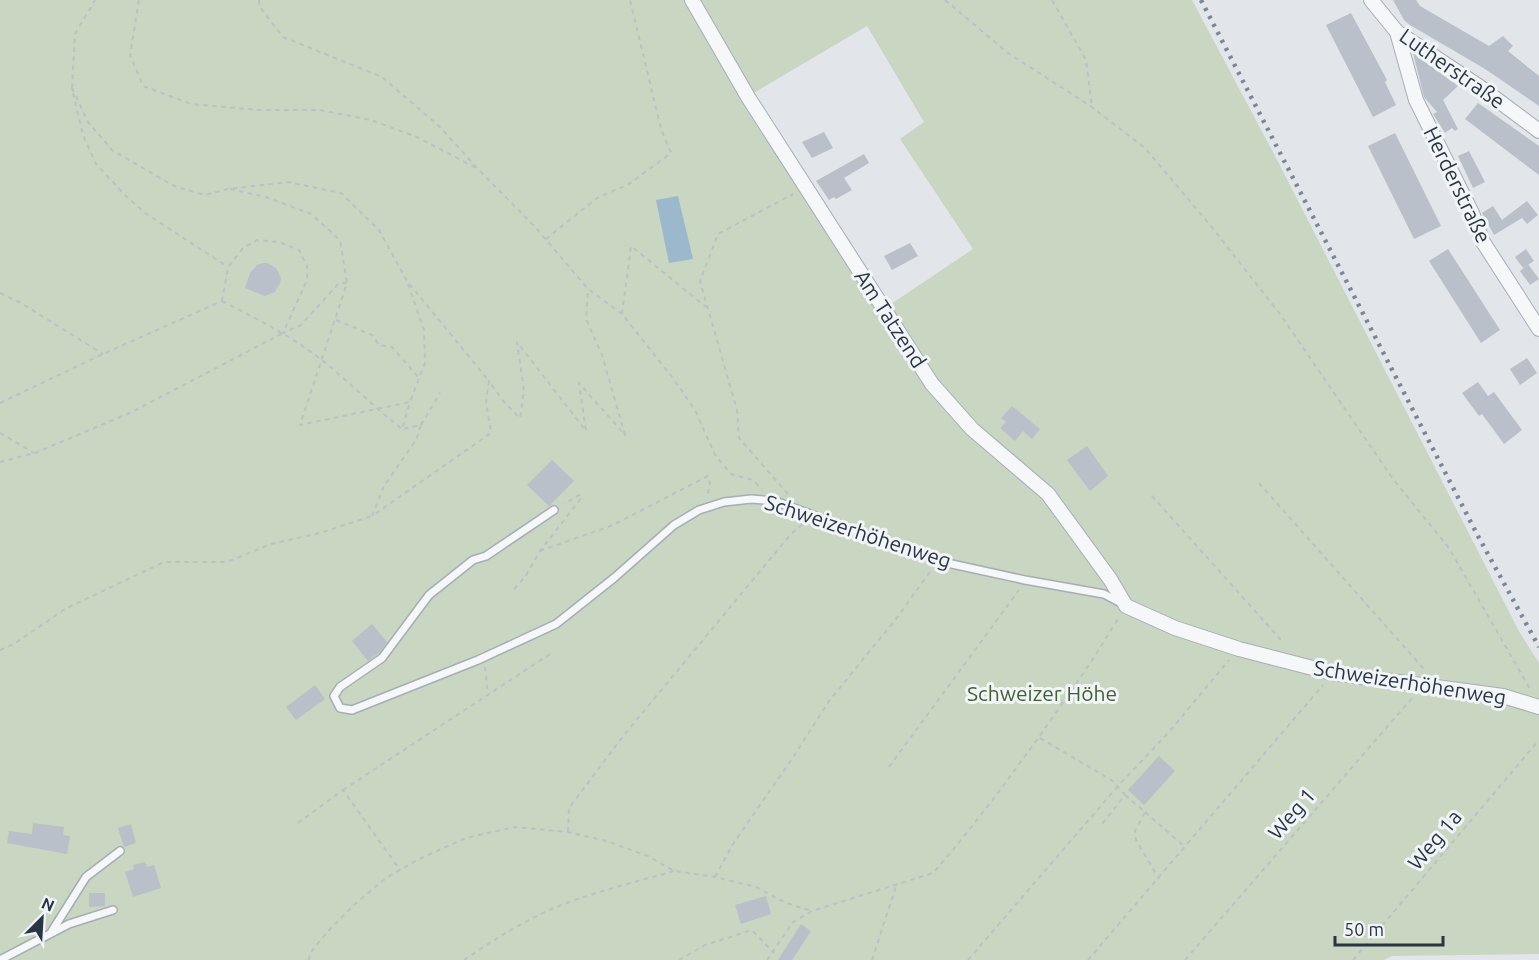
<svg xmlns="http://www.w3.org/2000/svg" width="1539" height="960" font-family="Ubuntu,sans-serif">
	<rect width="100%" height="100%" fill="#e2e6eb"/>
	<path fill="#c9d6c2" d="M0,0h687l243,388 47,37 -40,-43 -49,-76 85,-57 -73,-110 24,-17 -57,-96 -115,68 -55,-94h495l82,154 246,479 19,30v291l-147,2 -8,4h-1384z"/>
	<path fill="#9bb8cd" d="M678,196l15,63 -24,4 -13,-63z"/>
	<g fill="#b9c0c9">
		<path d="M1393,0h23l4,6 69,40 14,-10 10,10 -5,5 31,25v30l-54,-37 -75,-44 -6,-5z"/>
		<path d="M1351,13l36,67 -2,2 11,23 -23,12 -47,-92z"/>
		<path d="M1413,53l45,33 -15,14 15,29 -3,2 -3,-3 -7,5 -12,-19 4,-2 -13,-15z"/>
		<path d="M1478,103l61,43v29l-74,-56z"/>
		<path d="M824,132l9,16 -21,10 -10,-16z"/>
		<path d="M1395,133l46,93 -27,13 -46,-93z"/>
		<path d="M1469,151l16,31 -12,6 -15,-32z"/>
		<path d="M864,154l5,9 -25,15 8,12 -16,9 -2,-2 -5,3 -13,-19z"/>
		<path d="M1527,201l11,14 -11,9 -5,-6 -28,17 -12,-22 11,-7 9,14z"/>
		<path d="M910,243l8,13 -26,14 -8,-14z"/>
		<path d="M1448,249l52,81 -19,13 -52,-82z"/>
		<path d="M1526,249l8,12 -11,7 -8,-11z"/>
		<path d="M262,263h5l9,5 5,10 -1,5 -5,9 -10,4 -20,-8 5,-15 7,-8z"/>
		<path d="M1528,264l11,15 -9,6 -10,-14z"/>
		<path d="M1527,358l10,15 -17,12 -10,-16z"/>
		<path d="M1478,382l10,14 6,-4 28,38 -18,14 -22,-30 -3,2 -17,-23z"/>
		<path d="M1012,406l28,23 -8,10 -9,-8 -8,10 -15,-13 6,-6 -5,-4z"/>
		<path d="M1087,446l21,30 -18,15 -23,-31z"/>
		<path d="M552,460l22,21 -25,25 -22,-21z"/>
		<path d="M372,624l15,18 -6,9 -13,10 -16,-20z"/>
		<path d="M315,685l10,14 -29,21 -10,-13z"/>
		<path d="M1159,756l16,15 -31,34 -16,-15z"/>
		<path d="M33,823l31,4 -1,8 7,1 -3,18 -60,-11 2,-12 23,3z"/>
		<path d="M131,824l5,19 -12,4 -6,-19z"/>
		<path d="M145,862l2,5 7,-2 7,23 -28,9 -8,-25 9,-3 -1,-4z"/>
		<path d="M89,893h16v13l-16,1z"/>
		<path d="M766,896l5,18 -30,10 -6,-19z"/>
		<path d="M801,924l10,7 -19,29h-14z"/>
	</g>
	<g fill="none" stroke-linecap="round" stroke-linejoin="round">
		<defs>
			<g id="service">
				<path d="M554,510l-68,46 -13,4 -44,35 -47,63 -42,29 -6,9 6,12 12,2 126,-50 78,-36 58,-46 60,-53 25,-15 25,-8 27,-3 24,2 163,60 87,19 79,14 17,9"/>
				<path d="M52,931l34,-54 34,-26"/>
				<path d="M0,960l69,-36 44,-14"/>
			</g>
			<g id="minor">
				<path d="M692,0l56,97 184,287 40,45 76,65 62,85 16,27 49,22 64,21 93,24 171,23 36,11"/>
				<path d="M1371,0l26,32 83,55 59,44"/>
				<path d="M1397,32l19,68 56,113 11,29 56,87"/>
			</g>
		</defs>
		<use href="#service" stroke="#a7adb6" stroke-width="10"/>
		<use href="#minor" stroke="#a7adb6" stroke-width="16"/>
		<g stroke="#bcc1c6" stroke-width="2" stroke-dasharray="4.5 4.5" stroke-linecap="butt">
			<path d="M139,0l-9,55 13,31 48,18 68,6h61l51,10 46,17 59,31"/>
			<path d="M259,0v6l24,31 99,40 58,50 38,42 59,60 51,60 34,25 50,63 23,33 20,45 16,19 22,6 9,9"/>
			<path d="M945,0l63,53 84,54 53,41 65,77 70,89 113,165 56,69 81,141"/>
			<path d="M1052,0l34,60 6,47"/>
			<path d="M72,88l16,34 24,28 62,36 31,9 23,-6 60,-7 53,11 38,37 28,51 82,100"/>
			<path d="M72,88l3,-54 20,-34"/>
			<path d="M73,93l10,42 13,29 28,30 21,19 83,54"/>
			<path d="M230,189l36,8 45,17 29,26 7,43"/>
			<path d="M546,239l51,-41 32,-14 42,-31 -10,-24 -31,-129"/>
			<path d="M408,284l16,46 1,33 -15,39"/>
			<path d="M0,293l21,10 82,51"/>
			<path d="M222,301l6,-34 15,-19 14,-8 22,2 20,8 8,16v14l-24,53 18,-8 38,-42h8l-47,142 110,-23 -8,27 19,-4 -5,15 -32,46 -12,30 119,-83 -5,-32 3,-20 15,21 16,16 4,-27 -7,-49 69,89 -7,-48 46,52 -23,-80 -16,-36 2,-30"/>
			<path d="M222,301c35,18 69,35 100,59 27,22 52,47 80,69"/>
			<path d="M622,314l9,-68 75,61"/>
			<path d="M336,320l36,15 7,10 13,2 27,31"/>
			<path d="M0,403l103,-49 119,-53"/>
			<path d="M421,425l19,-32"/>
			<path d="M0,433l34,20"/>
			<path d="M0,462l35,-9 97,-41 151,-79"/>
			<path d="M1259,483l164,185v2"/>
			<path d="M788,494l-49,-56 -2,-28 -37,-129 18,-47 75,-40"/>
			<path d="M1152,496l128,143v6"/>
			<path d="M540,551l73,-26 95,-49 2,7 -3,14"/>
			<path d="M514,589l11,-12 15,-26 42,-54 -3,-2 -15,9"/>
			<path d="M0,650l14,-6 51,-35 99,-47h63l44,-18 49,-11 52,-17"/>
			<path d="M485,667l3,27"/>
			<path d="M1040,738l73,43 12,14 -23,29"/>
			<path d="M889,767l130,-177"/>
			<path d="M343,790l207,-136"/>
			<path d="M1125,795l20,17 -10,19 1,9 23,39"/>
			<path d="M1145,812l40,35"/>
			<path d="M298,823l45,-33 57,80"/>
			<path d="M568,832l1,-24 55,-73 167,-201 13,-11"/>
			<path d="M715,877l18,-33 61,-88 35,-55 67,-82 36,-50"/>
			<path d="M309,960l1,-7 19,-23 26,-26 31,-26 33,-19 47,-21 49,-11 53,5 38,9 42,15 26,15 41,6 41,10 30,16 26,8"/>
			<path d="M464,960c26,-18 52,-34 81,-48 39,-18 88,-29 129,-41"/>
			<path d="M679,960l26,-15 47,-15 22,23"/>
			<path d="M767,960l26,-38 19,-11 121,-38 19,-22 40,-50 47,-64 52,-75 27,-43"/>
			<path d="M872,960l24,-74"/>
			<path d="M968,960l150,-174 51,-54 60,-72"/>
			<path d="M1088,960l235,-275"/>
			<path d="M1185,960l228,-263"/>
			<path d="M1353,960l186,-220"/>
		</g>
		<use href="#service" stroke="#f5f7f9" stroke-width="7"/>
		<use href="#minor" stroke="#f5f7f9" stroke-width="14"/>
		<path stroke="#7a8796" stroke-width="4.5" stroke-dasharray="3 6" stroke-linecap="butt" d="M1201,0l277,536 61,111"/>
	</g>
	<g text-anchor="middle" stroke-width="6" stroke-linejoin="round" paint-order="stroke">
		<g font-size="21" fill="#293544" stroke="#f2f5f8">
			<text transform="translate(1452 69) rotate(35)" y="7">Lutherstraße</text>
			<text transform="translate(1457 185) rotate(64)" y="7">Herderstraße</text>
			<text transform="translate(890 319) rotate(57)" y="7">Am Tatzend</text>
			<text transform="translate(858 532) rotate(18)" y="7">Schweizerhöhenweg</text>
			<text transform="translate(1410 683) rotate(9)" y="7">Schweizerhöhenweg</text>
			<text transform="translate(1292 814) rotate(-49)" y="7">Weg 1</text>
			<text transform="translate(1435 840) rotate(-50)" y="7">Weg 1a</text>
		</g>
		<g font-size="21" fill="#416135" stroke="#f2f5f8">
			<text x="1042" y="701">Schweizer Höhe</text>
		</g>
	</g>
	<g transform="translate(42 918) rotate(24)" stroke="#f2f5f8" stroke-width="4.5" paint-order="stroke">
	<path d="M0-4.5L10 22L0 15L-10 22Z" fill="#293544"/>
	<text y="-9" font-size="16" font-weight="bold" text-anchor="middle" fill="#293544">N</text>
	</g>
	<path d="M1335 936v9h108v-9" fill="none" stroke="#293544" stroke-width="3"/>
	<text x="1344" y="936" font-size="18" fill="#293544" stroke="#f2f5f8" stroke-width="4.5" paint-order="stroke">50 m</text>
</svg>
